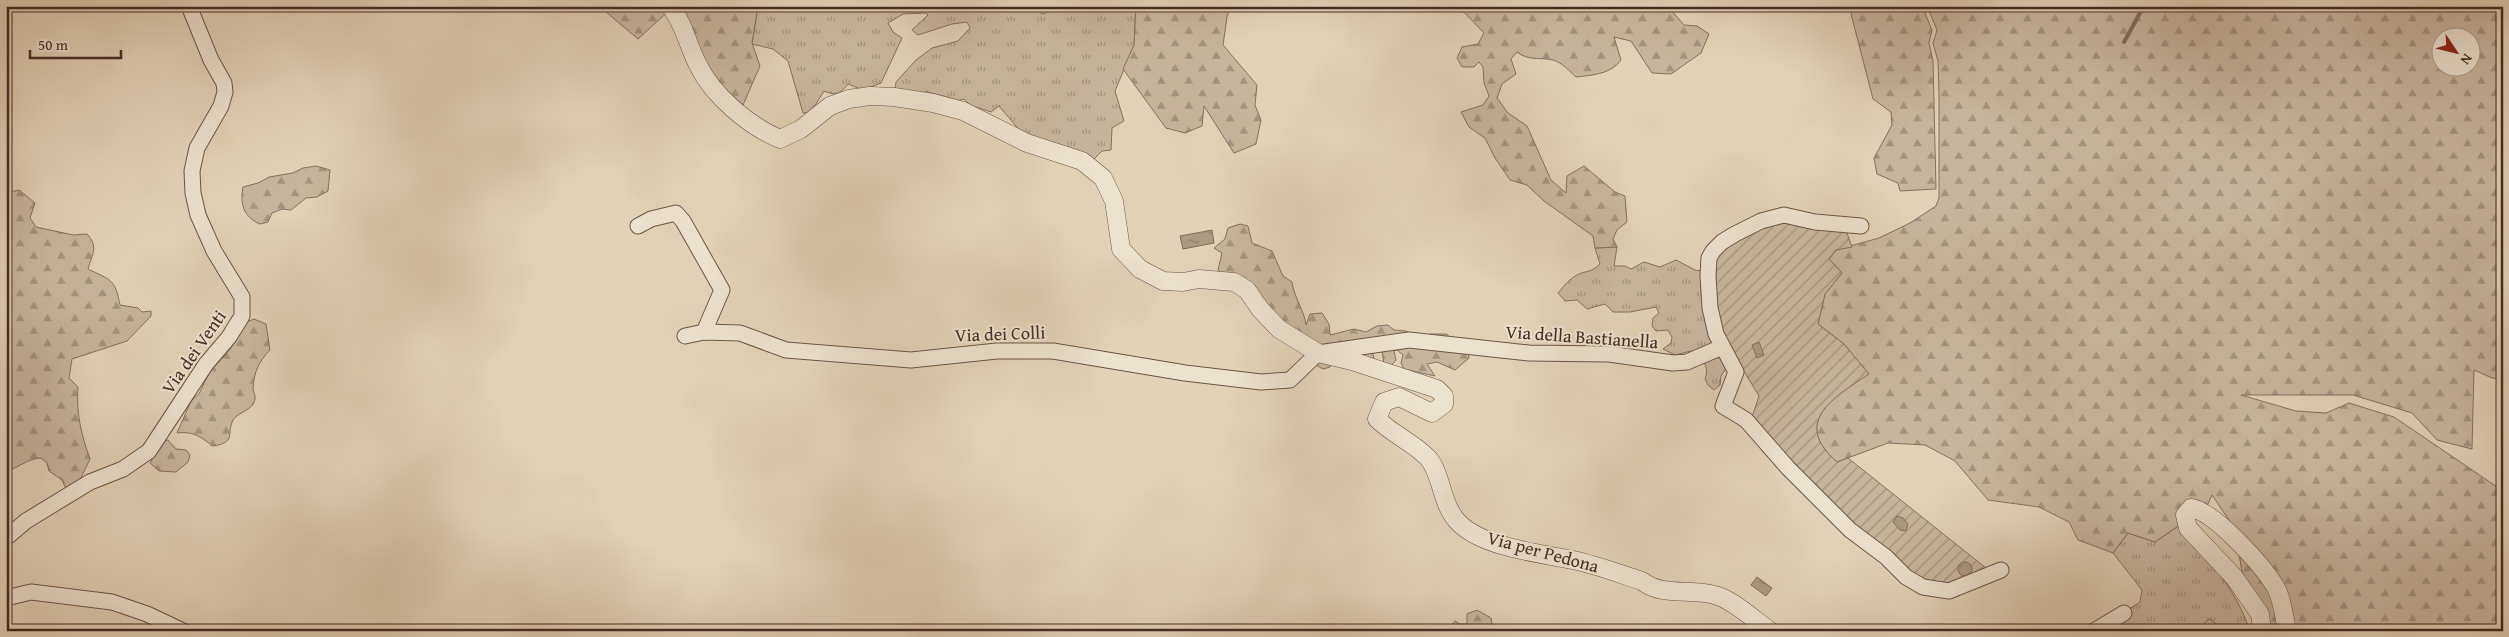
<svg xmlns="http://www.w3.org/2000/svg" width="2509" height="637" font-family="'Gentium Book Plus',serif">
	<defs>
		<pattern id="grass-tufts" width="24" height="20" patternUnits="userSpaceOnUse" patternTransform="scale(1.25)"><rect width="24" height="20" fill="#c7b69e"/><path d="M3 7l-1-3M5 7V3M7 7l1-3M15 17l-1-3M17 17v-4M19 17l1-3" fill="none" stroke="#a39480"/></pattern>
		<pattern id="forest-firs" width="22" height="20" patternUnits="userSpaceOnUse" patternTransform="scale(1.25)"><rect width="22" height="20" fill="#c7b69e"/><path d="M5 1l3.5 6h-7zM16 11l3.5 6h-7z" fill="#a39480"/></pattern>
		<pattern id="garden-furrows" width="10" height="10" patternUnits="userSpaceOnUse" patternTransform="scale(1.25)"><rect width="10" height="10" fill="#c7b69e"/><path d="M-1 1l2-2M0 10L10 0M9 11l2-2" fill="none" stroke="#a39480"/></pattern>
		<pattern id="water-ripples" width="26" height="14" patternUnits="userSpaceOnUse" patternTransform="scale(1.25)"><rect width="26" height="14" fill="#ac9a84"/><path d="M2 4q2-2 4 0t4 0M15 11q2-2 4 0t4 0" fill="none" stroke="#8e7e6c"/></pattern>
	</defs>
	<rect width="100%" height="100%" fill="#e2d3b7"/>
	<filter id="stains"><feTurbulence type="fractalNoise" baseFrequency=".004" numOctaves="4"/><feColorMatrix values="0 0 0 0 .2 0 0 0 0 .09 0 0 0 0 .02 0 0 0 .5 -.17"/></filter>
	<radialGradient id="worn" r=".72"><stop offset=".6" stop-color="#630" stop-opacity="0"/><stop offset="1" stop-color="#630" stop-opacity=".3"/></radialGradient>
	<g fill="url(#grass-tufts)" stroke="#867060">
		<path d="M758,6h34l17,5 14,-5h209l10,8 10,-3 3,-5h81l-2,39 -19,46 9,30 -12,7 -1,22 -9,1 -8,8 -10,-1 -63,-26 -22,-26 -8,6 -21,-7 -6,-6 -8,2c-9,-6 -19,-5 -30,-10l-4,4 -11,-4 -11,2 -5,-4 1,-7 20,-22 16,-12 26,-7 12,-13 -3,-6 -15,2 -34,11 -6,-5 16,-15 -2,-2 -23,1 -15,9 5,9 9,6 -21,45 -18,7 -15,-6c-8,10 -12,12 -24,7l-13,21 -8,1 -15,-52 -15,-12 -21,-5z"/>
		<path d="M1617,247l-3,19h11l6,3 13,-7 16,5 16,-7 19,10 7,1 25,96 -6,9 -1,9 -6,5 -6,-5 -3,-6c5,-14 -3,-20 -14,-28l-16,4 -12,-6 8,-6 1,-6 -4,-7 -12,1 -4,-5 1,-8 6,-5 -3,-6 -26,5h-17l-8,-8 -18,5 -10,-9 -12,1 -7,-8c6,-7 12,-15 21,-19 10,-4 11,-1 21,-10l-5,-16z"/>
		<path d="M2180,525c28,34 56,64 70,106h-24l-17,-12 -13,12h-102l46,-29 2,-12 -29,-37 15,-20 27,9z"/>
	</g>
	<g fill="url(#forest-firs)" stroke="#867060" fill-rule="evenodd">
		<path d="M599,6h75l-36,33z"/>
		<path d="M676,6h82l-6,37 8,23 -17,39 -28,-24z"/>
		<path d="M1136,6h95l-4,11 -4,28 34,40 -2,20 6,15 -5,24 -22,9 -30,-47 -2,20 -17,7 -19,-5 -43,-59 11,-24z"/>
		<path d="M1445,6h197l28,3 14,16 13,1 12,8 -8,19 -30,21 -19,-1 -21,-32 -17,-4 7,23c-10,14 -28,15 -45,17 -7,-6 -13,-14 -23,-17 -14,-3 -25,1 -36,-8l-6,7 5,15 -14,10 -5,14 11,15 19,13 24,54 15,13 1,-17 17,-10 31,26 10,4 2,26 -10,8 -4,9 4,8 -22,1 -2,-12 -49,-35 -17,-16 -17,-5 -15,-22 -10,-20 -16,-11 -8,-15 22,-7 6,-9 -5,-13 -1,-16 -4,-5 -5,5h-12l-5,-9 5,-11 16,-3 6,-11 -19,-20z"/>
		<path d="M1849,6h73l10,24 -3,13 4,18 3,128 -36,2 -2,-8 -21,-9 -3,-16 18,-33 -1,-13 -18,-13z"/>
		<path d="M1927,6h576v373l-11,-1 -18,-8 -2,79 -35,-9 -25,-27 -59,-18h-112l55,16 30,2 23,-10 45,14 109,74v140h-237l1,-6 -25,-53 -7,-43 -23,-34 -5,11 -52,36 -27,-9 -15,20 -35,-13 -9,-18 -30,-15 -51,-7 -33,-39 -30,-16 -37,-2 -51,19c-46,-40 -4,-64 31,-88l-24,-30 -26,-20 7,-30 17,-21 -13,-14 7,-9 43,-12 31,-15 26,-17 3,-8v-105l-1,-32 -5,-18 4,-13zM2442,38h30v30h-30z"/>
		<path d="M316,166l14,4 -2,21 -11,6 -11,1 -15,12 -9,-1 -10,4 -4,9 -8,2c-17,-7 -20,-21 -17,-37l15,-4 11,-6 24,-4 10,-5z"/>
		<path d="M19,190l16,13 -5,15 6,9 37,8 14,-1c12,13 5,20 1,35 22,11 27,9 32,36l18,3 4,4 9,-1v5l-24,25 -55,18 -3,19 9,9c-2,26 3,47 12,72l-11,23 -7,7 -7,-2 -3,-7 -13,-9 -2,-8 -6,-5c-12,0 -21,9 -34,13l2,10 -3,2v-290z"/>
		<path d="M1240,224l8,2 4,17 20,8 11,25 9,6c2,16 12,27 14,43l4,-11 12,-1 7,11 1,11 24,-6 12,3 11,-6 11,-1 6,5 12,1 25,14 -1,-11h17l7,10 14,7 1,7 -14,12 -18,-8 -10,2 8,12 -31,-7 -3,-6 2,-8 -6,-5 -3,1 2,9 -6,7 -6,-3 -2,-13 -10,-1 3,13 -42,-7 -3,11 -7,2 -11,-6 -14,-29 -70,-58 -10,-6 4,-17 -8,-5 11,-9 3,-11z"/>
		<path d="M254,319l12,5 4,26c-11,11 -16,22 -17,38 0,4 3,7 2,11 -2,12 -16,12 -22,21 -7,14 4,23 -21,26 -11,-10 -20,-15 -35,-13l14,-32 8,-7 10,-21 22,-25 16,-26z"/>
		<path d="M168,440l8,9 10,1 4,5 -2,7 -12,10 -17,-1 -9,-8 13,-22z"/>
		<path d="M1477,610l14,8 2,13h-52l6,-1 8,-9 5,3h7v-10z"/>
		<path d="M2209,619l17,12h-30z"/>
	</g>
	<path fill="url(#garden-furrows)" stroke="#867060" d="M1792,219l55,14 5,14 -16,3 -7,9 13,14 -17,21 -7,30 26,20 25,30c-36,24 -78,48 -32,88l11,-4 138,110 -39,20 -21,-4 -89,-74 -85,-93 7,-21 -38,-63 -7,-24 2,-56 18,-16z"/>
	<g fill="url(#water-ripples)" stroke="#826e5d">
		<path d="M1212,230l2,13 -31,6 -3,-13z"/>
		<path d="M1759,342l5,13 -7,3 -5,-13z"/>
		<path d="M1897,516l6,2 5,6 -2,7 -6,-1 -7,-8z"/>
		<circle cx="1965" cy="569" r="7"/>
		<path d="M1757,577l15,11 -6,8 -15,-11z"/>
	</g>
	<g fill="none" stroke-linecap="round" stroke-linejoin="round">
		<path stroke="#826e5d" stroke-width="4" d="M2124,42l20,-36"/>
		<defs>
			<g id="minor">
				<path d="M638,226l13,-7 25,-6 7,8 39,69 -18,42"/>
				<path d="M1861,226l-46,-4 -31,-7 -23,6 -26,13 -13,8 -9,9 -4,7 -1,18 2,32 6,26 20,38 -13,34 23,14 42,48 62,62 36,27 20,20 17,10 26,4 52,-21"/>
				<path d="M685,336l19,-4 36,1 46,17 125,10 86,-9h56l132,22 76,9 29,-2 28,-27 91,-13 120,13 80,1 64,9 14,-1 35,-15"/>
				<path d="M6,538l20,-17 64,-39 33,-13 26,-18 57,-87 23,-27 13,-21v-19l-28,-46 -16,-36 -5,-22 -1,-22 5,-23 24,-42 4,-14 -1,-9 -13,-23 -22,-54"/>
				<path d="M6,598l25,-6 81,10 35,12 36,17"/>
				<path d="M2094,631l30,-18"/>
			</g>
			<g id="tertiary">
				<path d="M670,6c14,17 18,40 28,59 15,31 51,61 82,74l21,-10 29,-23 19,-7 21,-3 24,1 39,6 30,8 64,32 55,18 21,17 11,23 7,48 19,20 23,12 20,1 16,-3 35,3 13,8 13,19 19,20 39,24 34,8 85,28 7,7v8l-12,9 -33,-16 -15,5 -7,17c15,15 37,24 51,39 14,15 13,48 31,65 25,25 81,30 114,37 24,5 47,14 69,21 21,17 52,6 76,15 19,7 35,23 52,35"/>
				<path d="M2262,631l-2,-17 -26,-37 -46,-49 -3,-13 6,-7c23,3 71,57 84,78 7,12 9,30 12,45"/>
			</g>
		</defs>
		<use href="#minor" stroke="#6c5547" stroke-width="17"/>
		<use href="#tertiary" stroke="#6c5547" stroke-width="19"/>
		<use href="#minor" stroke="#ece2d0" stroke-width="15"/>
		<use href="#tertiary" stroke="#ece2d0" stroke-width="18"/>
	</g>
	<g text-anchor="middle" stroke-width="4" stroke-linejoin="round" paint-order="stroke">
		<g font-size="18" fill="#442b22" stroke="#ece2d0">
			<text transform="translate(1000 334) rotate(-2)" y="6">Via dei Colli</text>
			<text transform="translate(1582 337) rotate(4)" y="6">Via della Bastianella</text>
			<text transform="translate(194 352) rotate(-55)" y="6">Via dei Venti</text>
			<text transform="translate(1543 552) rotate(15)" y="6">Via per Pedona</text>
		</g>
	</g>
	<rect width="2509" height="637" fill="none" stroke="#e2d3b7" stroke-width="25"/>
	<rect x="8" y="8" width="2494" height="622" fill="none" stroke="#442b22" stroke-width="2.5"/>
	<rect x="12" y="12" width="2484" height="612" fill="none" stroke="#442b22"/>
	<g transform="translate(2456 52) rotate(125)"><circle r="24" fill="#ece2d0" stroke="#a9998a"/>
	<path d="M0-4L9 19L0 12L-9 19Z" fill="#8f2418"/>
	<text y="-8" font-size="14" font-weight="bold" text-anchor="middle" fill="#442b22">N</text>
	</g>
	<path d="M30 50v8h91v-8" fill="none" stroke="#442b22" stroke-width="2.5"/>
	<text x="38" y="50" font-size="15" fill="#442b22" stroke="#ece2d0" stroke-width="4" paint-order="stroke">50 m</text>
	<rect width="100%" height="100%" filter="url(#stains)"/>
	<rect width="100%" height="100%" fill="url(#worn)"/>
</svg>
